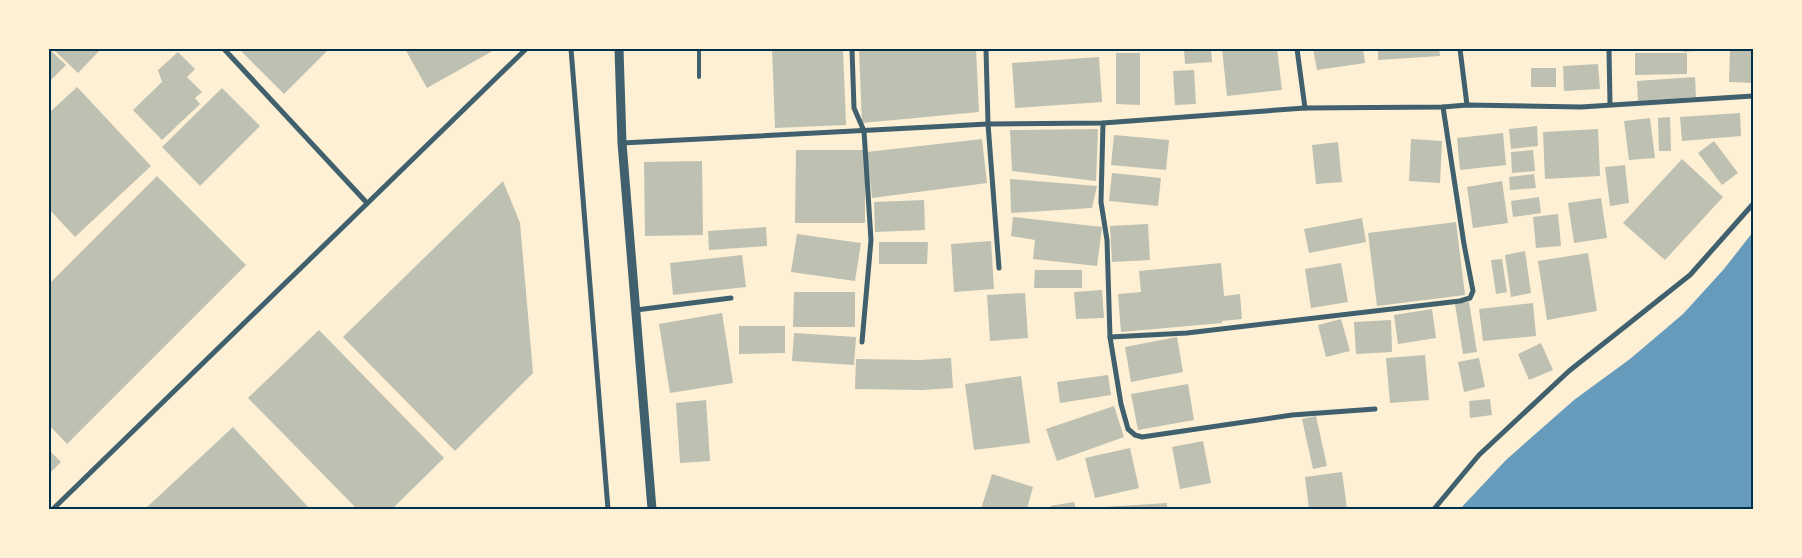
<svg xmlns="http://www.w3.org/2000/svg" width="1802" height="558" font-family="'Roboto Serif',serif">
	<rect width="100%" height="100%" fill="#fdf0d5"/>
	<path fill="#669bbc" d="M1753,232v277h-293l46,-49 68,-60 56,-41 53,-45 41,-45z"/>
	<g fill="#bec0b2">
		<path d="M49,49l17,16 -17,17z"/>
		<path d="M53,49h48l-23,24z"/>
		<path d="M239,49h90l-45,45z"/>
		<path d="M405,49h91l-69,39z"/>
		<path d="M772,49h71l3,76 -71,3z"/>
		<path d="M859,49h117l3,63 -117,11z"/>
		<path d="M1184,49h27l1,13 -27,2z"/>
		<path d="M1222,49h55l5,41 -55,6z"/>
		<path d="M1313,49h50l2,14 -48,7z"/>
		<path d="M1378,49h61l1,7 -62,4z"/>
		<path d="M1683,49h17v1l-16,2z"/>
		<path d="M1730,49h23v34l-24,-1z"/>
		<path d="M178,52l17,17 -8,8 15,15 -7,6 5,6 -38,36 -29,-30 29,-28 -4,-12z"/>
		<path d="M1116,53h24v52l-24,-1z"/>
		<path d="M1635,53h52v21l-52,1z"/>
		<path d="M1099,57l3,45 -87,6 -3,-45z"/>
		<path d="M1598,64l2,25 -36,2 -1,-25z"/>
		<rect x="1531" y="68" width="25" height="19"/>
		<path d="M1194,70l2,34 -21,1 -2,-34z"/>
		<path d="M1695,77l1,20 -58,4 -1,-20z"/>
		<path d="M77,87l74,79 -76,71 -26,-28v-96z"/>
		<path d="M222,88l38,38 -60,60 -38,-39z"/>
		<path d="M1740,113l1,23 -59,5 -2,-24z"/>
		<path d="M1670,117l1,34h-12l-1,-33z"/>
		<path d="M1650,118l5,40 -26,2 -5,-39z"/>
		<path d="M1537,126l1,20 -27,3 -2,-20z"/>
		<path d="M1098,129l-2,52 -84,-10 -2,-41z"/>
		<path d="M1598,129l2,47 -55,3 -2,-47z"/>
		<path d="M1503,133l3,32 -46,5 -3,-32z"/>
		<path d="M1114,135l55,5 -3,30 -55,-5z"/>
		<path d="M982,139l5,44 -115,15 -5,-46z"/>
		<path d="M1411,139l31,2 -2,42 -31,-2z"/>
		<path d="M1714,141l24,32 -16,12 -24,-32z"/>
		<path d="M1338,142l4,40 -26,2 -4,-39z"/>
		<path d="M796,150h69v73h-70z"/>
		<path d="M1533,150l2,21 -23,2 -1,-21z"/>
		<path d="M1682,159l41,38 -58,63 -42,-37z"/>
		<path d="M702,161l1,74 -58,1 -1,-74z"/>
		<path d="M1625,165l4,38 -19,3 -5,-39z"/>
		<path d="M1112,173l49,5 -3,28 -49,-5z"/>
		<path d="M1534,174l2,14 -26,2 -1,-13z"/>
		<path d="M157,176l89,89 -179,179 -18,-19v-141z"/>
		<path d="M1010,179l87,7 -5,22 -81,5z"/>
		<path d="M503,181l17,42 13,150 -78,78 -112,-114z"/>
		<path d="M1502,181l6,42 -35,5 -6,-41z"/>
		<path d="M1539,197l2,16 -28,4 -2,-16z"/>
		<path d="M1601,198l6,40 -33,5 -6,-40z"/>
		<path d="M924,200l1,30 -50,2 -1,-30z"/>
		<path d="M1558,214l3,32 -25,2 -3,-31z"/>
		<path d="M1013,217l89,10 -5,39 -64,-7 2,-19 -24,-4z"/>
		<path d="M1362,218l4,24 -57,11 -5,-24z"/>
		<path d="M1456,222l9,73 -88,11 -9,-73z"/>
		<path d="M1148,224l2,36 -38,2 -2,-36z"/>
		<path d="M766,227l1,19 -58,4 -1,-19z"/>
		<path d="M797,234l64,9 -6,38 -64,-9z"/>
		<path d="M991,241l3,48 -40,3 -3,-48z"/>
		<path d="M879,242h49l-1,22h-48z"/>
		<path d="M1525,251l6,42 -20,4 -6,-42z"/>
		<path d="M1588,253l9,58 -50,9 -9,-59z"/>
		<path d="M742,255l4,32 -73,8 -3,-32z"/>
		<path d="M1502,259l5,33 -11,2 -5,-34z"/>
		<path d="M1221,263l3,33 16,-2 2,25 -20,2v2l-101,9 -3,-38 23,-2 -2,-21z"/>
		<path d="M1341,263l7,39 -37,6 -6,-39z"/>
		<path d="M1035,270h47v18h-48z"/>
		<path d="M1102,290l2,28 -28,1 -2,-27z"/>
		<path d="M794,292h61v35h-62z"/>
		<path d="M1025,293l3,45 -38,3 -3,-46z"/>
		<path d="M1469,302l8,50 -14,2 -8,-50z"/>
		<path d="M1533,303l3,33 -53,5 -4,-32z"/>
		<path d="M1432,309l4,29 -38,6 -4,-29z"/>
		<path d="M722,313l11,70 -63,10 -11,-69z"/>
		<path d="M1341,319l9,32 -24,6 -8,-32z"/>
		<path d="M1391,320l1,32 -36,2 -2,-32z"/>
		<path d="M739,326h46v27l-46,1z"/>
		<path d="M319,330l125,128 -52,51h-35l-109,-111z"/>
		<path d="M794,333l62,4 -2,28 -62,-4z"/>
		<path d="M1177,337l6,35 -52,10 -6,-35z"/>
		<path d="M1541,343l12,27 -24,10 -11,-26z"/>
		<path d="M1425,355l4,45 -39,3 -4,-45z"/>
		<path d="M951,358l2,30 -31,2 -67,-1 1,-30 64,1z"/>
		<path d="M1479,358l6,29 -21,5 -6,-30z"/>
		<path d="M1108,375l3,20 -51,8 -3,-21z"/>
		<path d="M1021,376l9,67 -56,7 -9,-66z"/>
		<path d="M1188,384l6,36 -56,10 -7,-36z"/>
		<path d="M1490,399l2,16 -22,3 -1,-17z"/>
		<path d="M706,400l4,61 -30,2 -4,-60z"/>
		<path d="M1114,406l10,31 -67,24 -11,-32z"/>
		<path d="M1316,416l11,50 -14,3 -11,-50z"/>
		<path d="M233,427l77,82h-165z"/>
		<path d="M1203,441l8,42 -31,6 -8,-42z"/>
		<path d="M1130,448l9,40 -44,10 -10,-40z"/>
		<path d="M49,450l12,12 -12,12z"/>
		<path d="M1342,472l5,37h-38l-4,-32z"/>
		<path d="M992,474l41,13 -6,22h-46z"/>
		<path d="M1074,502l2,7h-25l-1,-3z"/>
		<path d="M1167,503v6h-63v-2z"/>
	</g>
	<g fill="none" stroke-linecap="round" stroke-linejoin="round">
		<path stroke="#3f606c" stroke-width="4" d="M699,77v-28"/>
		<g stroke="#3f606c" stroke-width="5">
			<path d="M224,49l143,154"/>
			<path d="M571,49l37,460"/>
			<path d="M852,49l2,59 10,23 7,109 -9,102"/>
			<path d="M986,49l2,75 11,144"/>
			<path d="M1297,49l8,59"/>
			<path d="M1460,49l7,56"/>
			<path d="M1609,49l1,55"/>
			<path d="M1103,123l-2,79 6,38 3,97 11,67 7,25 7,6 7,2 150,-22 83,-6"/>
			<path d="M622,143l366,-19 115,-1 202,-15 138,-1 24,-2 114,2 172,-11"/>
			<path d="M636,310l95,-12"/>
			<path d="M1110,337l77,-4 273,-32 10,-3 3,-7 -9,-47 -21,-137"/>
			<path d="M53,509l473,-460"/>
			<path d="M1434,509l45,-54 90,-84 121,-96 63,-71"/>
		</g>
		<path stroke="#3f606c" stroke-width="9" d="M619,49l3,94 30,366"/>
	</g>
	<rect width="1802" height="558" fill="none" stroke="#fdf0d5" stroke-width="100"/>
	<rect x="50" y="50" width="1702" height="458" fill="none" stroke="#003049" stroke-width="2"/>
</svg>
